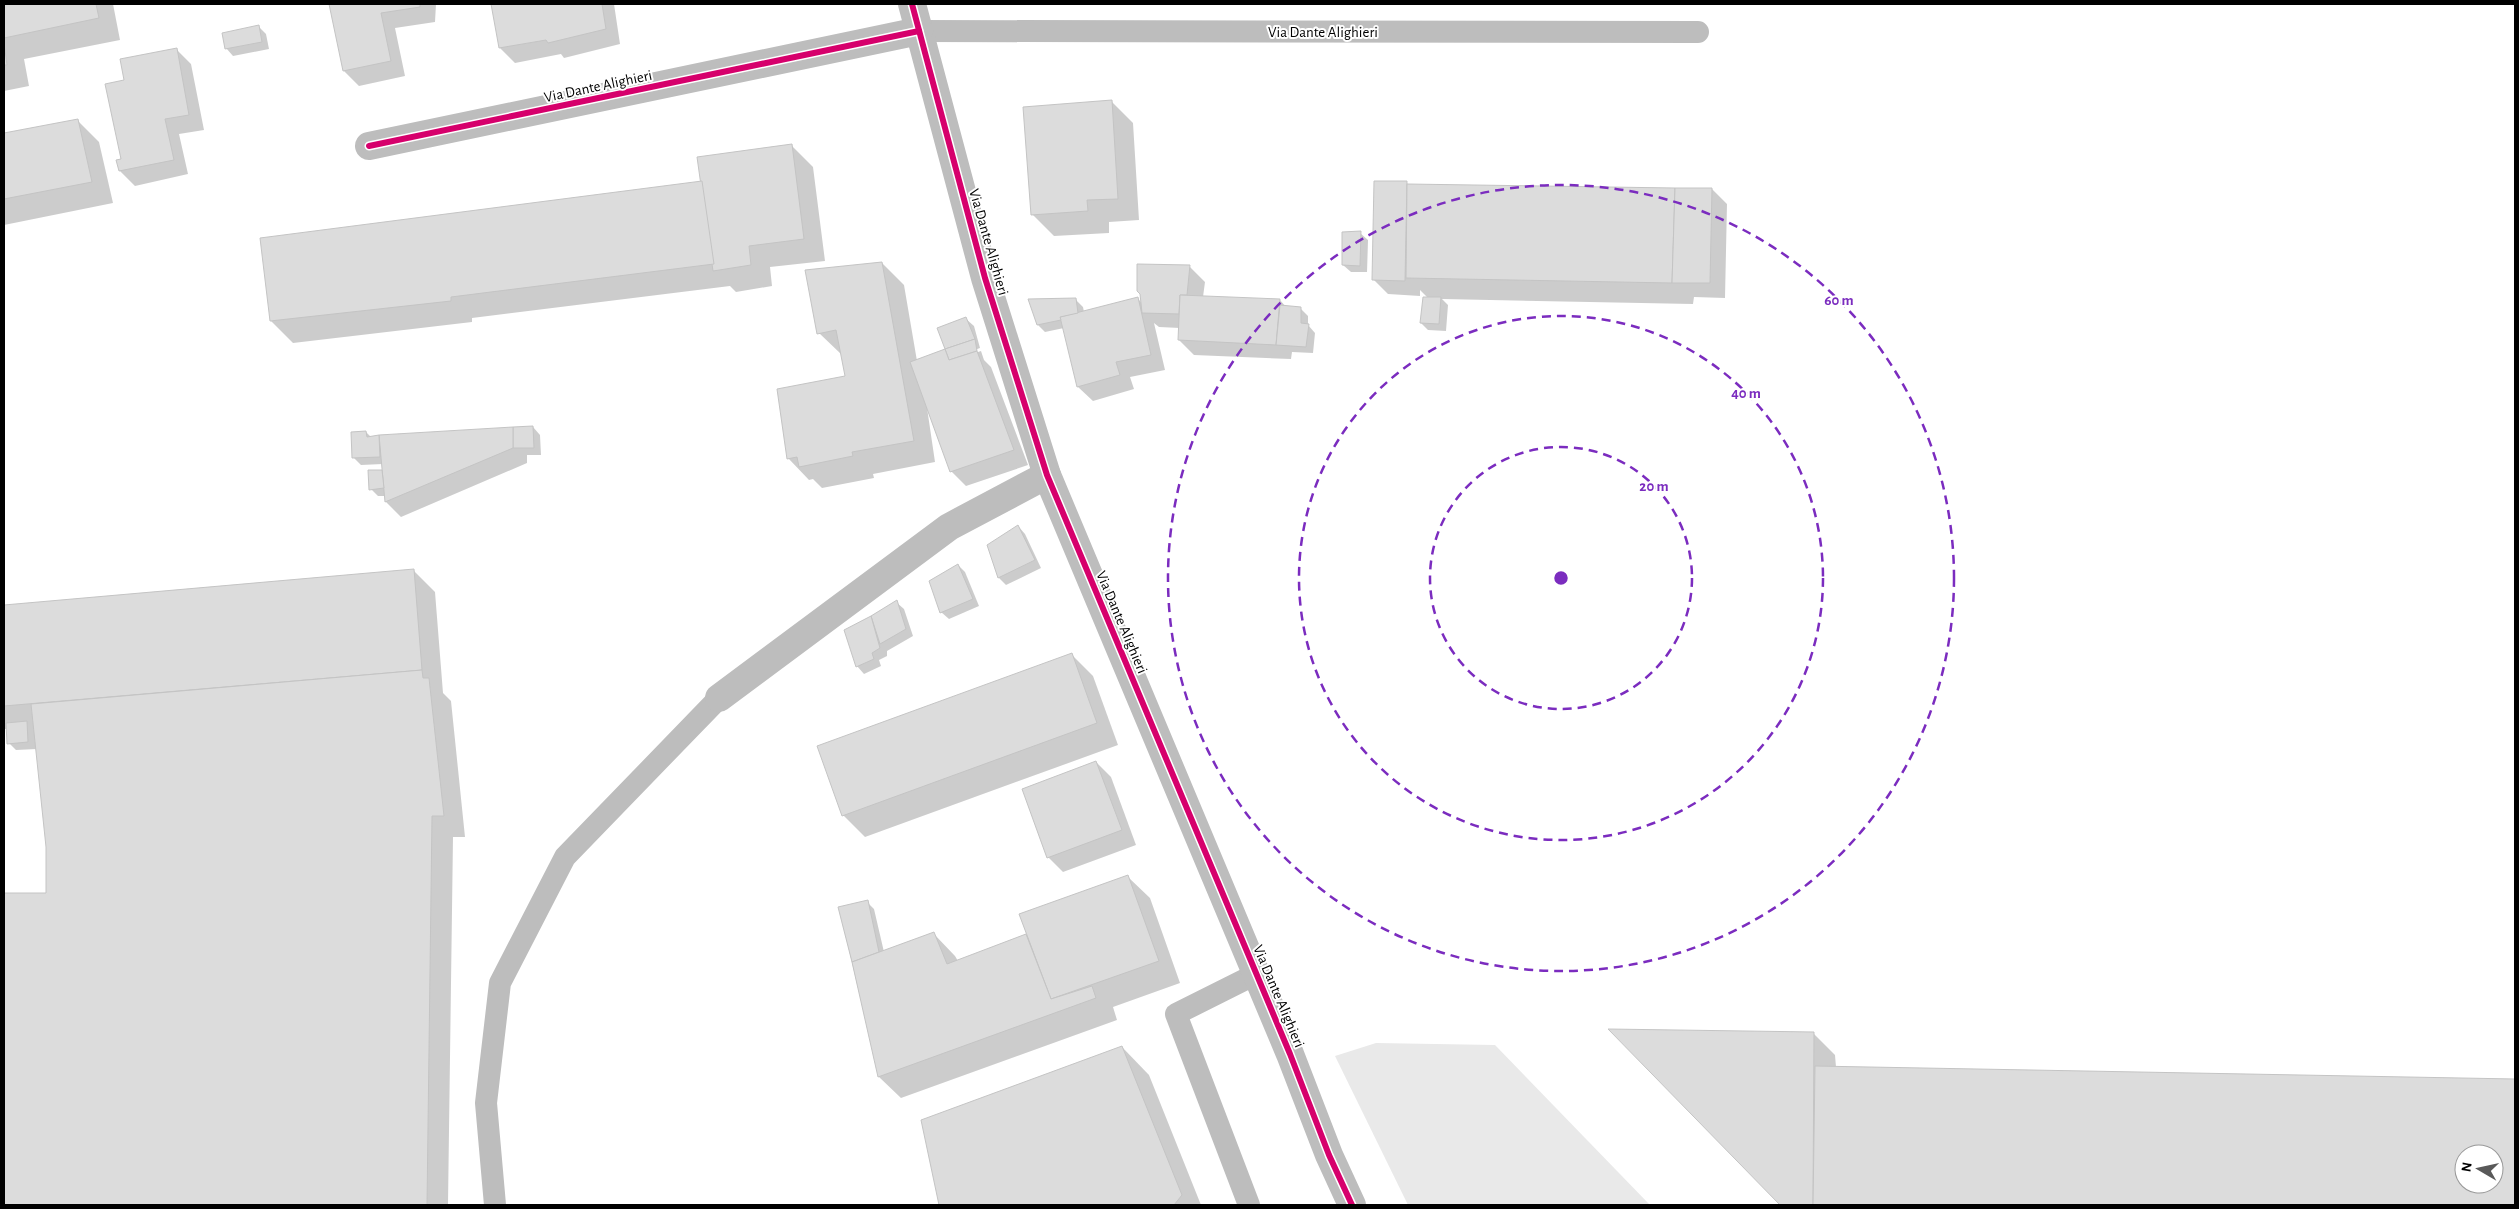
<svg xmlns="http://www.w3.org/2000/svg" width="2519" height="1209" font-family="'Alegreya Sans',sans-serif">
	<rect width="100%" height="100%" fill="#fff"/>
	<path fill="#e9e9e9" d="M1376,1043l119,2 155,160h-242l-73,-149z"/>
	<g fill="#0003" fill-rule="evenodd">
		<path d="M4,4h109l7,36 -96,19 5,27 -25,5z"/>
		<path d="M331,4h105l-1,18 -40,6 10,48 -46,10 -15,-15z"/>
		<path d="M492,4h122l6,40 -56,14 -3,-4 -46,9 -15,-15z"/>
		<path d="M258,26l8,8 3,15 -36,7 -7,-8z"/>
		<path d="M176,49l15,15 13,66 -25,4 9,40 -53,12 -15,-15 6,-90z"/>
		<path d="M1112,102l21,21 6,97 -30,2v11l-55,3 -22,-22z"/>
		<path d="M77,120l22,22 14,61 -109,22v-90z"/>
		<path d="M791,145l22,22 12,94 -55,6 2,19 -36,6 -6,-6 -258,32v4l-179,21 -22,-22 433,-139z"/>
		<path d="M1406,183l3,2 303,4 15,15 -2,94 -31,-1 -1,7 -251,-5 6,6 -2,26 -18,-1 -7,-7 7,-25 -8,-8v6l-32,-2 -15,-15z"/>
		<path d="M1360,233l8,7 -1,32h-16l-8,-7z"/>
		<path d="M882,263l22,22 13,76 28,-10 21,-32 8,7 6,22 -28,10 2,2 27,-9 3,9 7,7 37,98 -62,21 -15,-15 -25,-70 9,61 -62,12 1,4 -52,10 -9,-9 -4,1 -21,-22 58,-81 -4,-22 -23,-22z"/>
		<path d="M1138,265l52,2 15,15 -2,15 77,3 6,7 14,1 8,8v9l7,8 -2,20 -21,-1 -1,7 -97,-4 -15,-15 1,-12 -21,-1 -5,-4 11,47 -35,7 4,12 -41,12 -15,-14 -14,-59 -19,4 -7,-7 38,-25 7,7 1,5 53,-14 6,6z"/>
		<path d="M533,427l7,8 1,20h-14v8l-126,54 -15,-15v-6h-8l-7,-7 -2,-18h14v-7l-22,1 -7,-7 12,-26 5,5z"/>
		<path d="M1018,526l7,8 16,34 -35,17 -7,-7 -10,-33z"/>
		<path d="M958,565l7,7 14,34 -30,13 -8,-7z"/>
		<path d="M413,570l22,22 8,101 8,8 14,136h-12l-5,368h-444v-311h44v-47l-11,-98 -21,1 -7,-7 -1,-14h-4v-123z"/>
		<path d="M896,602l8,7 9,27 -26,15v5l-8,4 2,6 -17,8 -7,-8 -11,-35z"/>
		<path d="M1071,654l22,22 25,69 -253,92 -22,-22z"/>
		<path d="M1096,762l15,15 25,68 -73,27 -15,-15z"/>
		<path d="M1128,877l22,21 30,85 -67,24 4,13 -216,78 -22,-21 -40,-169 28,-6 7,7 10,43 50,-18 21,22 3,5 70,-26z"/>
		<path d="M1611,1030l203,4 21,21 1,12 679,13v125h-733zM2464,1154h30v30h-30z"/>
		<path d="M1122,1047l27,28 52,130h-261l-18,-84z"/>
	</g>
	<g fill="#dcdcdc" stroke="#c4c4c4" fill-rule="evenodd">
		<path d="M4,4h92l3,14 -95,20z"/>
		<path d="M329,4h91v3l-39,6 10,48 -48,10z"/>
		<path d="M491,4h111l4,25 -58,14 -2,-3 -47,8z"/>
		<path d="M259,25l3,17 -37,7 -3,-16z"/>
		<path d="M4,43l3,22h-3z"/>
		<path d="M177,48l12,67 -24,4 9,41 -55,11 -3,-11 5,-1 -16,-75 19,-4 -4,-21z"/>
		<path d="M1112,100l6,99 -31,1 1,11 -57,4 -8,-108z"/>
		<path d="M78,119l14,63 -88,17v-66z"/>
		<path d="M792,144l12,95 -55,7 2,19 -38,6 -16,-114z"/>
		<path d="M702,181l12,83 -263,33v4l-181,20 -10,-83z"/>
		<path d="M1374,181h33l-2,100 -33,-1z"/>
		<path d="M1407,184l268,4 -3,95 -266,-5z"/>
		<path d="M1675,188h37l-2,95h-38z"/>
		<path d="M1361,231l-1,35 -18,-1v-33z"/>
		<path d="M882,262l32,179 -62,11 1,4 -54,11 -2,-10 -10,2 -10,-70 68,-13 -9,-46 -19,4 -12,-64z"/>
		<path d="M1137,264l53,1 -3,30h-7l-1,19 -37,-1 -2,-19 -3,-3z"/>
		<path d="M1180,295l100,4 -4,46 -98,-5z"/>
		<path d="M1138,297l13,58 -35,7 4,13 -43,12 -17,-70z"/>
		<path d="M1423,297h18l-2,27 -19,-1z"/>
		<path d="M1076,298l2,15 -18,4 1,3 -24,5 -9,-26z"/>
		<path d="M1280,305l21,2v16l8,1 -3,23 -30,-2z"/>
		<path d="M966,317l9,22 -30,10 -8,-21z"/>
		<path d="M975,339l2,12 -28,9 -4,-11z"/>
		<path d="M945,349l4,11 28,-9 37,99 -64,22 -40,-110z"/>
		<path d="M533,426l1,22h-21v-21z"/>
		<path d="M513,427v21l-128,54 -6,-67z"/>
		<path d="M366,431l1,6 12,-2 1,22 -28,1 -1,-26z"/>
		<path d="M368,470h14l2,18 -15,2z"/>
		<path d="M1018,525l17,35 -37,18 -11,-33z"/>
		<path d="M958,564l15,35 -33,14 -11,-32z"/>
		<path d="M414,569l8,101 -418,36v-101z"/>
		<path d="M897,600l9,29 -26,15 -9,-28z"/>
		<path d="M871,616l9,32 -8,5 2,6 -18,8 -12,-37z"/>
		<path d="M1072,653l25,70 -255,93 -25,-70z"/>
		<path d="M422,670l1,8h6l15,138h-12l-5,389h-423v-312h42v-46l-15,-143z"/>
		<path d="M27,721l1,21 -21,2 -1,-21z"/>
		<path d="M1096,761l26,69 -75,28 -25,-69z"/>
		<path d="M1128,875l31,86 -108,38 -32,-85z"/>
		<path d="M868,900l11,52 -27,10 -14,-55z"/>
		<path d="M934,932l13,32 79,-30 25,65 41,-13 4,12 -218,79 -26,-115z"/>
		<path d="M1608,1029l206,3 -1,173h-33z"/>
		<path d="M1122,1046l60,149 -8,10h-235l-18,-85z"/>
		<path d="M1815,1066l700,13v126h-702zM2464,1154h30v30h-30z"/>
	</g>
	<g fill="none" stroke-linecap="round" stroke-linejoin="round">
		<g stroke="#bdbdbd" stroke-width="22">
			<path d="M919,31l779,1"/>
			<path d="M495,1205l-9,-102 14,-120 65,-126 154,-159"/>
			<path d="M1249,1205l-73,-191 80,-40"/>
		</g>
		<g stroke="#bdbdbd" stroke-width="28">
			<path d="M912,4l73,274 62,197 243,579 39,101 23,50"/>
			<path d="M369,146l550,-115"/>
			<path d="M719,698l230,-171 98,-52"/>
		</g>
		<defs>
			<g id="cycleway">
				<path d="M912,4l73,274 62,197 243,579 39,101 23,50"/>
				<path d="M369,146l550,-115"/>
			</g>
		</defs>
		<use href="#cycleway" stroke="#fff" stroke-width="9"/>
		<use href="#cycleway" stroke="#d6006c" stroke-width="6"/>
	</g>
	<g fill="none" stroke="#7b2cbf" stroke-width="2.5" stroke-dasharray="9 6">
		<circle cx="1561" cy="578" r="131"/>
		<circle cx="1561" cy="578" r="262"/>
		<circle cx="1561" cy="578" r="393"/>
	</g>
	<g text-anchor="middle" stroke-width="4" stroke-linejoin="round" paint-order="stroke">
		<g font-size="15" fill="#000" stroke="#fff">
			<text x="1323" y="37">Via Dante Alighieri</text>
			<text transform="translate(598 86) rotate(-12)" y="5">Via Dante Alighieri</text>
			<text transform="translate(989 242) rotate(74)" y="5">Via Dante Alighieri</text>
			<text transform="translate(1122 622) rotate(67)" y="5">Via Dante Alighieri</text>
			<text transform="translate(1279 996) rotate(67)" y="5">Via Dante Alighieri</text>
		</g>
	</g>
	<circle cx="1561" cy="578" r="8" fill="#7b2cbf" stroke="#fff" stroke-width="2.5"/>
	<g font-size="15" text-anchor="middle" font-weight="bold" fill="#7b2cbf" stroke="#fff" stroke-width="4" stroke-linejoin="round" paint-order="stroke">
		<text x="1839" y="305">60 m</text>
		<text x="1746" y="398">40 m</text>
		<text x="1654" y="491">20 m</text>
	</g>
	<rect width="2519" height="1209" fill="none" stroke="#000000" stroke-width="10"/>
	<g transform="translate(2479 1169) rotate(279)"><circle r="24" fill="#ffffff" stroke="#999999"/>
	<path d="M0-4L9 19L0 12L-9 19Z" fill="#595959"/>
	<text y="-8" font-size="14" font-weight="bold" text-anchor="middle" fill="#000000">N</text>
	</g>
</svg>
